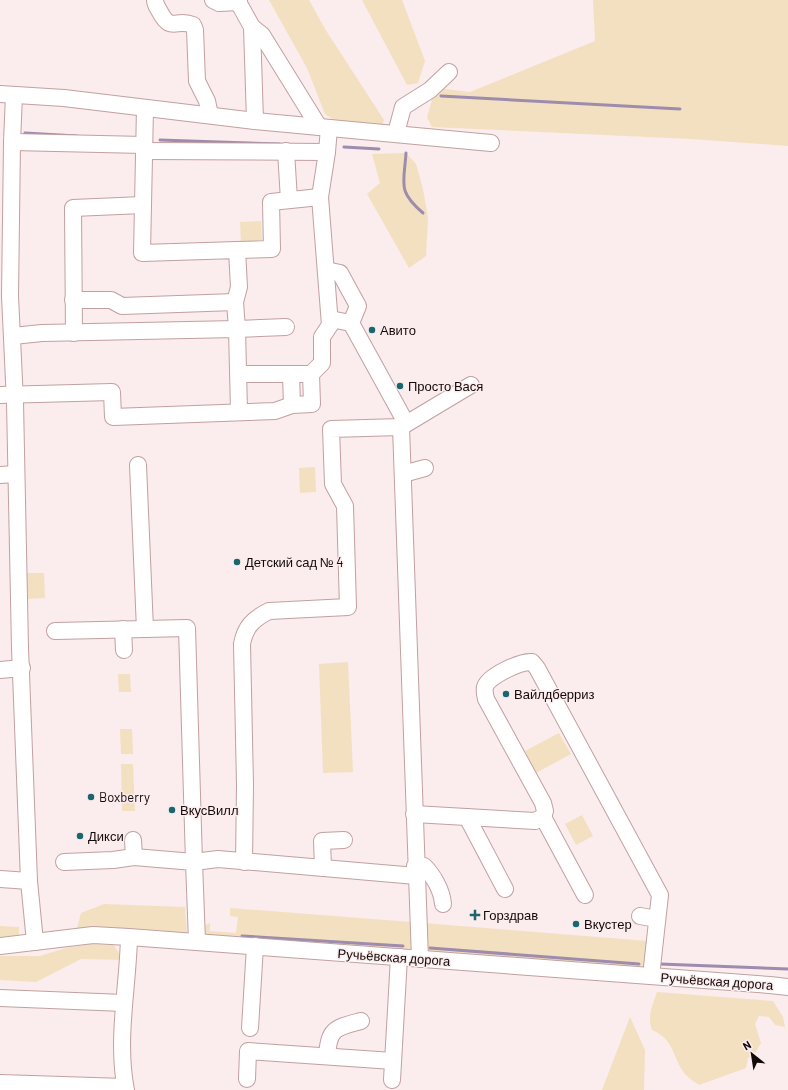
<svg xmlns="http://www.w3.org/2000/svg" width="788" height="1090" font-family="Barlow,sans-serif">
	<rect width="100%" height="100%" fill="#fbeced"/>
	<g fill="#f3e0c0">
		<path d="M269,0h40l16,29 59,91 -2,6 -45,-4 -12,-8 -18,-46z"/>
		<path d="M362,0h40l23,61 -7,22 -11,2z"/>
		<path d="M593,0h195v146l-97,-7 -259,-12 -5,-10 5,-17 6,-12 32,4 125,-51z"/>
		<path d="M406,153l10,11 7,25 5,29 -2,38 -17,12 -42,-74 13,-11 -8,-29z"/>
		<path d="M261,221l1,21 -21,1 -1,-21z"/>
		<path d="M315,467l1,25 -16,1 -1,-25z"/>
		<path d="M25,573h19l1,25 -19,1z"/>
		<path d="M348,662l5,110 -30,1 -4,-109z"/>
		<path d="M118,674h12l1,18h-12z"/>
		<path d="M120,729h12l1,25h-12z"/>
		<path d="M559,733l12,21 -35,19 -11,-22z"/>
		<path d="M121,764h12l2,47h-13z"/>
		<path d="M582,815l11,21 -17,9 -11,-21z"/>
		<path d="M104,904l81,3 2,27 -110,-5 4,-16z"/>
		<path d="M230,908l181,14 1,29 -208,-15 -1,-10 7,-3v8l26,2 2,-16 -8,-1z"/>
		<path d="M424,923l223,18 -3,26 -220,-15z"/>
		<path d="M0,926l19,1v8l-19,3z"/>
		<path d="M90,944l24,1 9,15 -42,-1 -45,23 -36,-2v-24h40l26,-8z"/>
		<path d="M657,992l116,9 10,16 2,10 -10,-2 -6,-8 -10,-1 -4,8 6,19 -5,9 -8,6 -2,10 -47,17c-5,-3 -10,-7 -14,-11 -14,-18 -9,-33 -33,-44 -5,-15 0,-23 5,-38z"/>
		<path d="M630,1017l15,33 -1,40h-42z"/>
	</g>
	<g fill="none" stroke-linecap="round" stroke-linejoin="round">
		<g stroke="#9d8cad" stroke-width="3">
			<path d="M441,96l239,13"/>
			<path d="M25,133l52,3"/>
			<path d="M160,140l120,4"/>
			<path d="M344,147l35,2"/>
			<path d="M406,153c-2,31 -9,38 17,60"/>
			<path d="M242,936l161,10"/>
			<path d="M430,948l209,16"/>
			<path d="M660,964l128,5"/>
		</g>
		<defs>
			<g id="minor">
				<path d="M155,0c0,5 3,8 5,12 11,21 16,6 33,13l2,5 2,51 10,20 3,14"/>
				<path d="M213,0l6,3 20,-1"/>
				<path d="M237,0l15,27 3,94"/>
				<path d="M252,27l10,8 57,92"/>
				<path d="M0,94l64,4 191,23 236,22"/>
				<path d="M14,95l-2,47 -2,154 5,106 5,246 9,233 6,61"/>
				<path d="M145,108l-3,145 95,-3 2,37 -4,15 2,27 49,-2"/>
				<path d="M396,133l7,-26 27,-17 19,-18"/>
				<path d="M12,142l132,3"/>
				<path d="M144,151l183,1"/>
				<path d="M286,151l3,49"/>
				<path d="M237,250l35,-1 -1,-47 49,-5"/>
				<path d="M326,270l14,3 18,33 -7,17"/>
				<path d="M73,300h38l11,6 113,-4"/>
				<path d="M330,319l21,4 55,100"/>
				<path d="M74,333l-1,-125 70,-3"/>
				<path d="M13,336l29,-3 195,-4 2,82"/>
				<path d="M239,374h72l11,-11v-26l8,-12 -10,-128 7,-45 2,-24"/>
				<path d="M0,395l112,-3 1,25 162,-6 17,-6 -1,-30"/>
				<path d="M292,405l20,-1 -1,-30"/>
				<path d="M401,427l19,532"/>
				<path d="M403,474l22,-6"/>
				<path d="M0,475l16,-1"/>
				<path d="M123,629l1,21"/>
				<path d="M145,629l42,-1 7,234 24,-3 198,17"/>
				<path d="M55,631l90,-2 -7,-164"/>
				<path d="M0,670l22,-2"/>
				<path d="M414,814l121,7 8,-4 2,-6 -2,-8 -57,-104c-1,-4 -2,-8 -1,-12 3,-11 36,-26 47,-25l5,6 123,227 -9,81"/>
				<path d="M467,817l38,72"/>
				<path d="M543,817l42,78"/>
				<path d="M133,840l1,17"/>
				<path d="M64,862l49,-2 21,-3 60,5 3,80"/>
				<path d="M244,862l1,-77 -3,-141c3,-17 11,-25 27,-33l79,-4 -3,-101 -12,-22 -2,-55 70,-2 70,-42"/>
				<path d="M415,866h9c9,9 18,24 19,38"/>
				<path d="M323,868l-1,-27 22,-1"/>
				<path d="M0,879l29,2"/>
				<path d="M640,916l17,3"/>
				<path d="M0,946l93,-11 36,2 641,48 18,2"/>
				<path d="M0,998l124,5"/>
				<path d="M250,1028l5,-82"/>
				<path d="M327,1056c2,-28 8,-28 34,-35"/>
				<path d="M247,1079l1,-28 145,10"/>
				<path d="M392,1080l7,-123"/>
				<path d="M0,1083l125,4"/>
				<path d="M126,1090c-10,-50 2,-103 3,-153"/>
			</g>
		</defs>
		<use href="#minor" stroke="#c2a0a1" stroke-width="18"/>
		<use href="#minor" stroke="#fff" stroke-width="16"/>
	</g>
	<g fill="#1a666f" stroke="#fbeced" stroke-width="1.5">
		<circle cx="372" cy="330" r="4"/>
		<circle cx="400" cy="386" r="4"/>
		<circle cx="237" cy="562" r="4"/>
		<circle cx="506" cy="694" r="4"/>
		<circle cx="91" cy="797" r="4"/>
		<circle cx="172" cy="810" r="4"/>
		<circle cx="80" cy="836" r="4"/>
		<path d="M473 909h4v4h4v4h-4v4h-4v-4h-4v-4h4z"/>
		<circle cx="576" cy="924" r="4"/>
	</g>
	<g text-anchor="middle" stroke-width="3" stroke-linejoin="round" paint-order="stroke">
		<g font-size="13" fill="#140909" stroke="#fbeced" text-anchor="start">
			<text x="380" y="335">Авито</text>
			<text x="408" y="391">Просто Вася</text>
			<text x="245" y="567">Детский сад № 4</text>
			<text x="514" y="699">Вайлдберриз</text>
			<text x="99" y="802">Boxberry</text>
			<text x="180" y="815">ВкусВилл</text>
			<text x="88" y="841">Дикси</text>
			<text x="483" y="920">Горздрав</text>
			<text x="584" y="929">Вкустер</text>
		</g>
		<g font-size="13" fill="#140909" stroke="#fbeced">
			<text transform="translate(394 957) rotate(4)" y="5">Ручьёвская дорога</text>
			<text transform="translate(717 981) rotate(4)" y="5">Ручьёвская дорога</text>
		</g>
	</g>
	<g transform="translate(752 1054) rotate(330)" stroke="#fbeced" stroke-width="3" paint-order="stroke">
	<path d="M0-3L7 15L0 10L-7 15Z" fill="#140909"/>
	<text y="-6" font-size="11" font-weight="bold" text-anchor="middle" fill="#140909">N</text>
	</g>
</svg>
